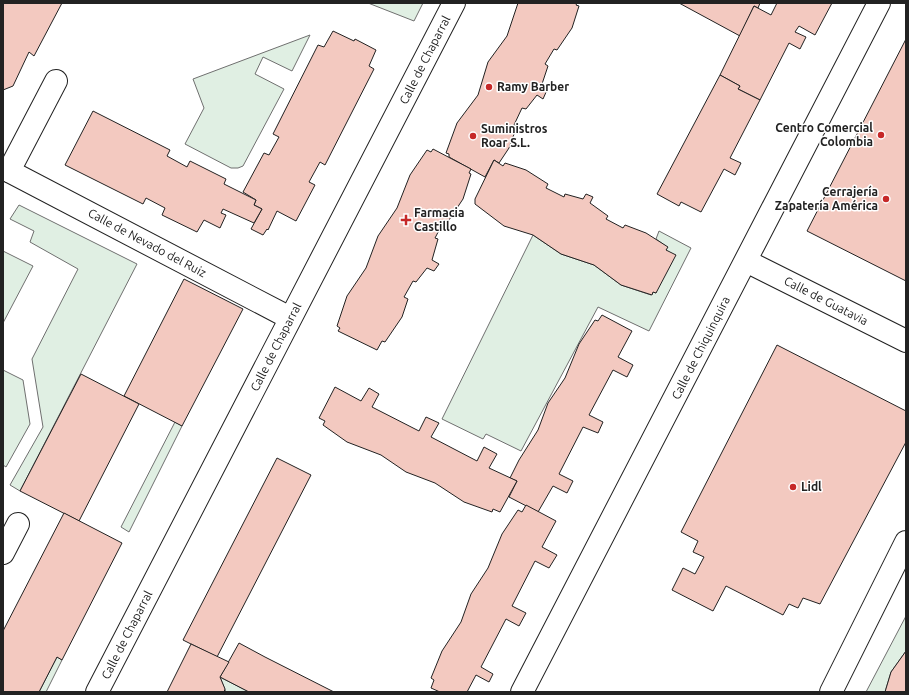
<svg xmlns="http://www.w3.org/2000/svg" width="909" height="695" font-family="Ubuntu,sans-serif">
	<rect width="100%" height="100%" fill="#fff"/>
	<g fill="#e0efe3" stroke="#6f6f6f">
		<path d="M368,3h55l-9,18z"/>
		<path d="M310,35l-18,36 -29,-14 -8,17 29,15 -41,77 -5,2h-7l-46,-24 19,-36 -11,-29z"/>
		<path d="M19,205l118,59 -117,227 -10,-6 33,-58 -11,-68 46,-90 -48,-27 4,-11 -24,-12z"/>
		<path d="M659,231l32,17 -42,83 -51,-24 -77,144 -35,-17 -3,5 -41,-20 91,-184 28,19 33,11 27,20 30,10 2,-3 3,1 11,-46 -11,-8z"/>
		<path d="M3,251l30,15 -30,57z"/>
		<path d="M3,370l20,10 7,44 -24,43 -3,-2z"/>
		<path d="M175,422l7,4 -53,106 -8,-5z"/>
		<path d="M906,616v35l-15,21 -6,20h-19z"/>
		<path d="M57,657l5,3 -16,32h-7z"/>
		<path d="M220,677l29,15h-23z"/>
	</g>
	<g fill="#f3c9c0" stroke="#222">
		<path d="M3,3h59l-28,53 -5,-4 -16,34 -10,4z"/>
		<path d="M518,3h59l-1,2 3,1 -7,22 -15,22 -3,-1 -9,15 3,2 -7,21 6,3 -4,9 -6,-4 -11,14 -4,-1 -8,17 3,1 -8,22 -10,15 -5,-3 -9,17 -36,-20v-3l-3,-1 11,-30 21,-28 10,-33 19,-26z"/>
		<path d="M679,3h81l-2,5 -4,-2 -14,30z"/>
		<path d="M777,3h55l-17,32 -16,-9 -4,6 11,5 -6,12 -11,-6 -29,57 -22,-11 2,-3 -20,-11 34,-69 17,9z"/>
		<path d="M333,31l21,10 1,-2 21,11 -7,16 5,3 -49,96 -5,-3 -11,20 6,3 -19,36 -19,-10 -9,19 -1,-1 -4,6 -12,-6 11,-20 -8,-4 2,-5 -13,-8 21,-39 5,2 10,-18 -6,-3 45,-89 6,2z"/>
		<path d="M906,39v242l-99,-50z"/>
		<path d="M720,75l20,11 -2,3 22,11 -30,58 11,5 -6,12 -11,-6 -23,43 -20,-10 -2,4 -22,-12z"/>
		<path d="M93,111l77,39 -3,6 20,11 3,-6 36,18 -2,5 32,16 -2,5 8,4 -8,14 -31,-14 -2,4 5,2 -6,13 -16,-8 -7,12 -35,-17 3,-7 -19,-10 -3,6 -78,-39z"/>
		<path d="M433,149l38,20 -2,4 2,1 -8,25 -16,24 -3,-2 -9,17 3,1 -6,21 7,4 -5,7 -7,-3 -11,14 -3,-1 -9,16 4,2 -6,18 -17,25 -3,-1 -5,9 -39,-19 2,-3 -3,-2 10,-30 19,-28 12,-32 19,-28 13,-33 17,-25 4,2z"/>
		<path d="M494,160l9,6 2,-3 21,7 22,14 -2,4 18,9 1,-3 18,5 3,-5 7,3 -3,6 18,13 -2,3 17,9 2,-3 21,8 22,14 -2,3 10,5 -20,38 -3,-1 -1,3 -31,-10 -27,-20 -33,-11 -28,-19 -29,-9 -29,-22v-5z"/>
		<path d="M184,279l59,30 -61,117 -58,-30z"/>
		<path d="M602,315l30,16 -14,26 15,8 -6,12 -14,-7 -24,45 14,7 -5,11 -15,-6 -24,47 14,7 -6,12 -14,-7 -15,26 -29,-15 8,-16 -7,-3 9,-18 19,-30 10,-27 17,-25 14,-34 16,-24 3,1z"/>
		<path d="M777,345l129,66v31l-86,162 -17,-6 -5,10 -9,-4 -6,11 -57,-29 -13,25 -41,-21 11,-22 12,6 9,-17 -11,-5 5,-11 -17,-9z"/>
		<path d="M81,374l58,30 -60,117 -59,-30z"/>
		<path d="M335,387l26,14 8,-13 10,6 -7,13 47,24 7,-14 13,6 -8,14 46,24 7,-14 13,7 -8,14 28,13 -17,31 -7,-3 -1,3 -28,-10 -29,-19 -29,-11 -25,-17 -34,-13 -24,-17 2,-4 -6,-3z"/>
		<path d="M277,458l34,17 -94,182 -34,-17z"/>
		<path d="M526,505l30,16 -14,26 15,8 -8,13 -14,-7 -23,45 14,7 -7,13 -13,-7 -25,48 12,7 -4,8 -13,-7 -9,17h-27l-9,-4 3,-8 -3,-2 11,-27 19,-29 10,-28 17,-26 14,-34 16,-24 4,2z"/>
		<path d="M64,513l58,30 -60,117 -5,-3 -18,35h-36v-61z"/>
		<path d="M239,643l26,14 69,35h-85l-29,-15z"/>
		<path d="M191,644l38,18 -9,15 5,12 -1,3h-57z"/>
		<path d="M906,651v41h-21l6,-20z"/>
	</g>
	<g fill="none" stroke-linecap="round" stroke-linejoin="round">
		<defs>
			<g id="minor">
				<path d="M3,168l287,150"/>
				<path d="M9,171l47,-90"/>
				<path d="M746,261l160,80"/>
				<path d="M3,553l15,-29"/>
				<path d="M97,692l357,-689"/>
				<path d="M522,692l357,-689"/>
				<path d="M831,692l75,-150"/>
			</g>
		</defs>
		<use href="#minor" stroke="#222" stroke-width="24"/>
		<use href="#minor" stroke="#fff" stroke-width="22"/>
	</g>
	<g fill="#c62828" stroke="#fff" stroke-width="1.5">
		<circle cx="489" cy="87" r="4"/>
		<circle cx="881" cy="135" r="4"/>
		<circle cx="473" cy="136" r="4"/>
		<circle cx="886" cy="199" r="4"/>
		<path d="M404 214h4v4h4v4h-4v4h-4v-4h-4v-4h4z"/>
		<circle cx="793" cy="487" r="4"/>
	</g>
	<g text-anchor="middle" stroke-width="3" stroke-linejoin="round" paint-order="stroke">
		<g font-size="12" fill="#222" stroke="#fff">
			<text transform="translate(425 60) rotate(-63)" y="4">Calle de Chaparral</text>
			<text transform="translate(147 243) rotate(28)" y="4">Calle de Nevado del Ruiz</text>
			<text transform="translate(826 301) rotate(27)" y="4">Calle de Guatavia</text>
			<text transform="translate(276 347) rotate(-63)" y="4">Calle de Chaparral</text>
			<text transform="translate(701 348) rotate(-63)" y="4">Calle de Chiquinquira</text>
			<text transform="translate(127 635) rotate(-63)" y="4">Calle de Chaparral</text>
		</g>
		<g font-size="12" font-weight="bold" fill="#222" stroke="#fff" text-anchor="start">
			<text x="497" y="91">Ramy Barber</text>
			<text x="873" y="132" text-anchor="end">Centro Comercial<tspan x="873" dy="14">Colombia</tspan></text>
			<text x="481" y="133">Suministros<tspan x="481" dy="14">Roar S.L.</tspan></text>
			<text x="878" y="196" text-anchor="end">Cerrajería<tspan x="878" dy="14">Zapatería América</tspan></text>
			<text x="414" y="217">Farmacia<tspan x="414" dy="14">Castillo</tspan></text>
			<text x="801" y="491">Lidl</text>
		</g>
	</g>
	<rect width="909" height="695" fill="none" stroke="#222222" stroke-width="8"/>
</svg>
